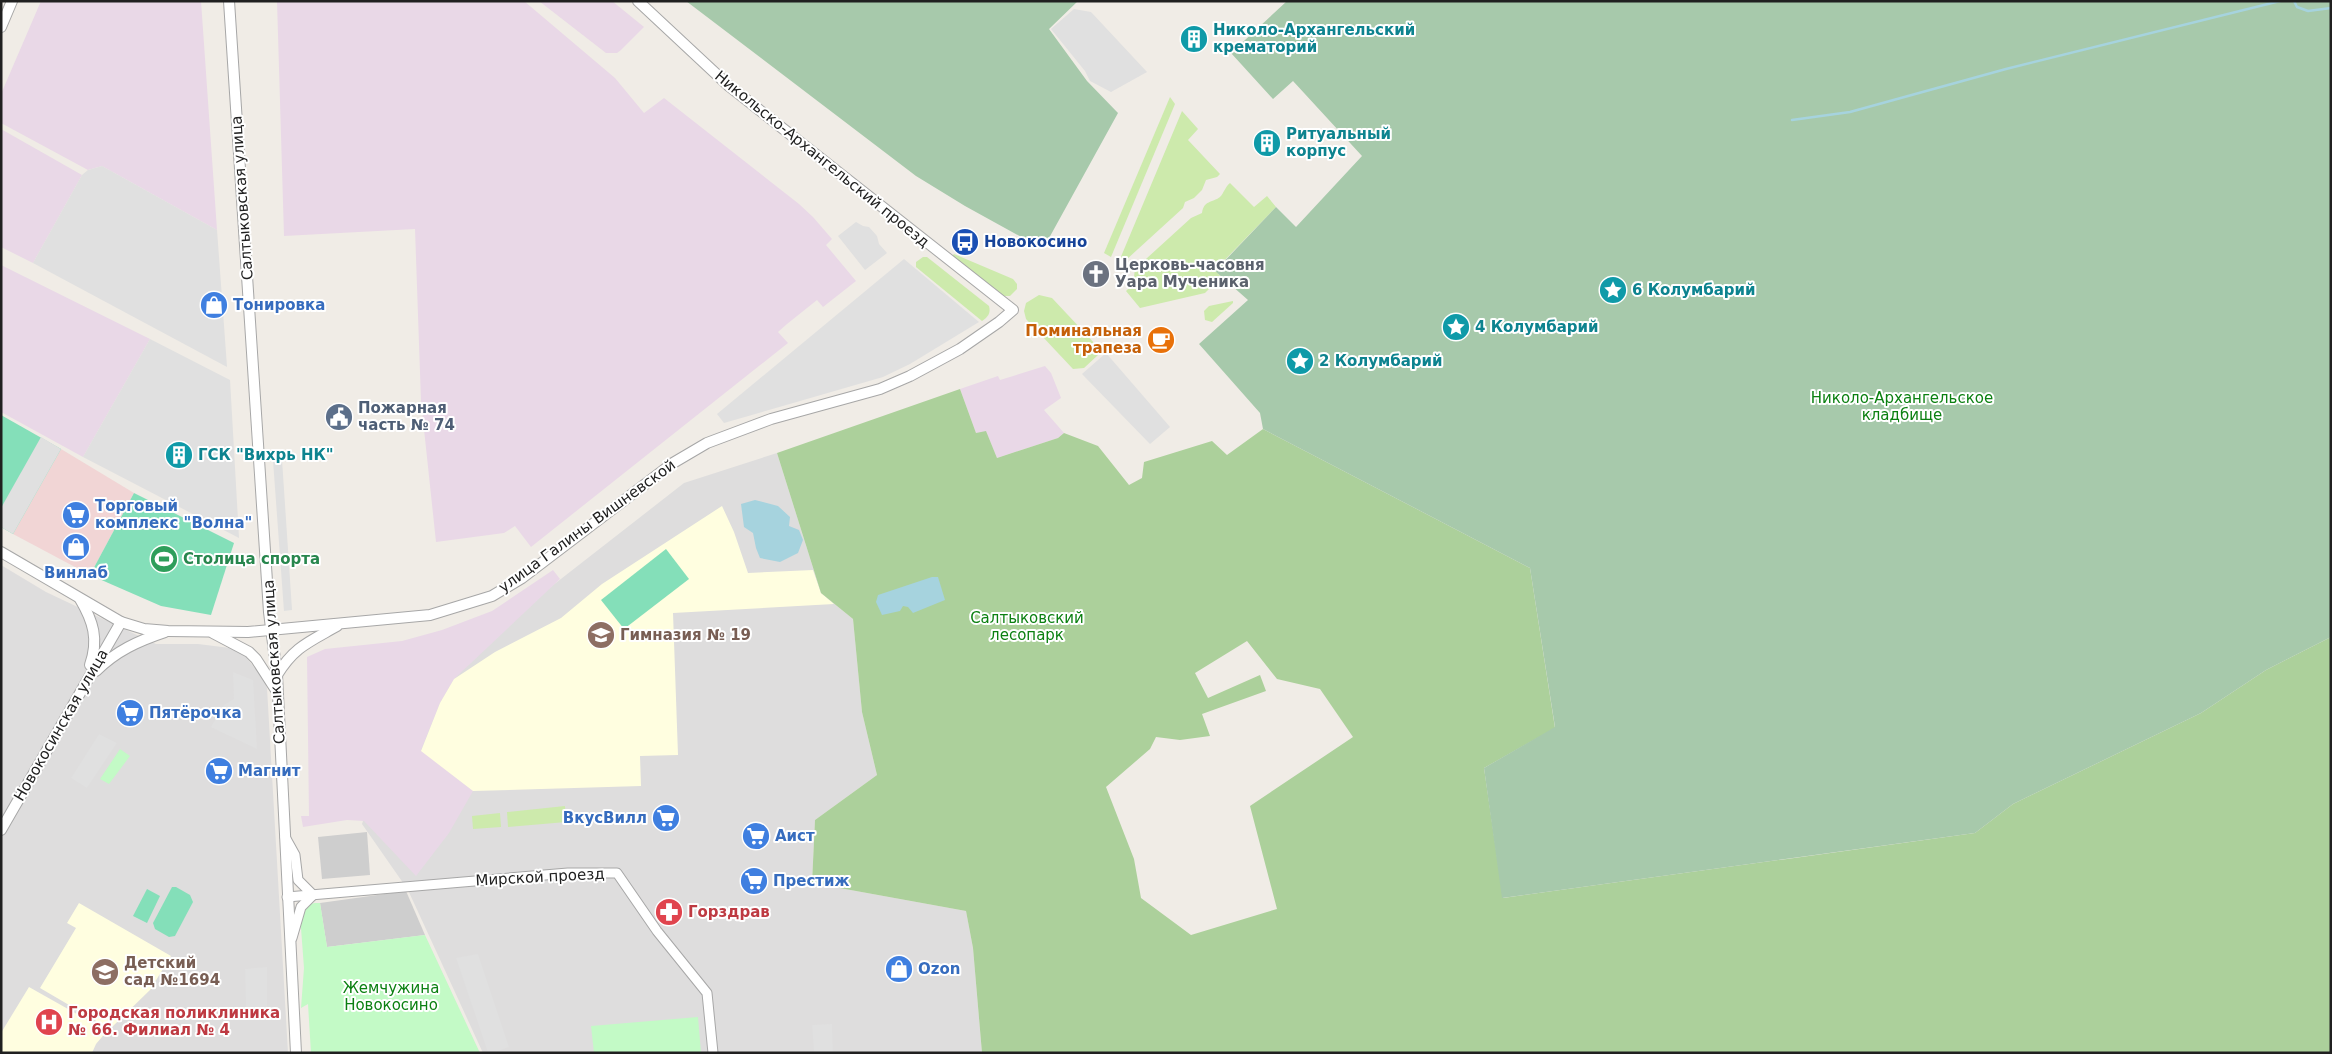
<svg xmlns="http://www.w3.org/2000/svg" width="2332" height="1054" font-family="'DejaVu Sans',sans-serif">
	<rect width="100%" height="100%" fill="#f0ece6"/>
	<g fill="#dedddd">
		<path d="M777,453l44,140 32,26 9,93 15,63 -62,45 -3,63 154,28 7,37 9,105h-499l-75,-163 -46,-66 18,-56 40,-79 264,-206z"/>
		<path d="M1,565l45,27 110,52h42l32,4 15,8 18,22 4,10 21,365h-287z"/>
	</g>
	<path fill="#f1d5d5" d="M61,449l73,44 -44,82 -77,-41z"/>
	<g fill="#e9d8e7">
		<path d="M41,1h160l16,229 -115,-64 -14,4 -87,-47v-29z"/>
		<path d="M277,1h247l91,77 29,35 20,-15 135,106 14,13 19,22 -6,6 30,36 -33,26 -6,-7 -30,24 -9,8 10,11 -257,204 -16,-21 -11,7 -68,9 -15,-141 -6,-172 -131,7z"/>
		<path d="M539,1h73l32,26 -23,23 -4,3h-11z"/>
		<path d="M1,129l81,46 -49,88 -32,-16z"/>
		<path d="M1,265l149,74 -67,118 -82,-45z"/>
		<path d="M1045,366l6,7 10,25 -17,12 20,23 -6,5 -61,20 -11,-26 -10,1 -16,-44 38,-13 2,4z"/>
		<path d="M553,570l7,9 -106,100 -14,24 -19,47 52,41 -24,42 -33,43 -52,-55 -17,-1 -44,7 -2,-11h8l-2,-159 18,-8 77,-8 40,-11 50,-19z"/>
	</g>
	<g fill="#fffee0">
		<path d="M722,506l12,26 14,41 65,-3 8,23 13,11 -161,9 5,142 -38,1 1,30 -168,5 -52,-40 19,-48 14,-24 41,-27 66,-34 41,-34z"/>
		<path d="M79,903l92,53 -21,34 -40,39 -70,-41 36,-60 -9,-5z"/>
		<path d="M29,987l78,44 -11,13 -4,9h-91v-20z"/>
	</g>
	<g fill="#cecece">
		<path d="M367,832l3,43 -48,4 -4,-42z"/>
		<path d="M406,891l19,44 -98,12 -7,-44z"/>
	</g>
	<g fill="#cdeaac">
		<path d="M1170,97l5,7 -64,153 -7,-4z"/>
		<path d="M1182,111l16,18 -10,11 32,34 -3,3 -11,3 -4,10 -8,8 -9,4 -2,6 -57,52 -6,-1z"/>
		<path d="M1230,183l24,24 13,-11 9,11 -61,63 6,7 -16,16 -65,15 -14,-17 7,-7 2,-15 56,-51 11,-5c2,-13 10,-10 18,-16 4,-4 5,-10 10,-14z"/>
		<path d="M954,254l59,25 4,5v5l-7,7h-6l-52,-40z"/>
		<path d="M923,257h4l62,49c2,7 -1,11 -7,15l-66,-54v-5z"/>
		<path d="M1039,295l13,3 45,48 1,9 -14,13 -11,1 -47,-50 -2,-8 2,-8z"/>
		<path d="M1233,301v2l-21,19 -7,-2 -1,-9 5,-5z"/>
		<path d="M565,806l1,16 -58,5 -1,-15z"/>
		<path d="M500,813l1,14 -28,2 -1,-13z"/>
	</g>
	<path fill="#acd09b" fill-rule="evenodd" d="M960,389l16,44 10,-2 11,27 61,-20 6,-5 34,13 31,39 13,-7 2,-16 68,-21 15,14 36,-26 267,139 25,160 -71,40 19,130 472,-65 38,-29 188,-91 65,-43 65,-33v416h-1349l-9,-105 -7,-37 -154,-28 3,-63 62,-45 -15,-63 -9,-93 -32,-26 -44,-140zM1247,641l30,38 43,10 33,48 -103,69 27,103 -86,26 -50,-37 -7,-39 -28,-72 44,-38 6,-12 24,3 30,-4 -8,-22 64,-23 -6,-16 -52,23 -13,-25z"/>
	<g fill="#a7c9ab">
		<path d="M686,1h392l-29,28 38,52 31,32 -75,136 -78,-43 -49,-30z"/>
		<path d="M1287,1h1044v636l-65,33 -65,43 -188,91 -38,29 -473,65 -18,-130 71,-41 -25,-159 -267,-139 -3,-16 -61,-69 49,-44 -33,-29 61,-64 20,20 66,-71 -69,-75 -20,18 -42,-46z"/>
	</g>
	<g fill="#c3fac6">
		<path d="M120,749l10,7 -21,28 -9,-5z"/>
		<path d="M315,903h5l7,44 98,-12 55,118h-169l-3,-49 -7,4 3,-40 -4,-53 5,-10z"/>
		<path d="M698,1017l3,36h-107l-3,-27z"/>
	</g>
	<g fill="#84dfb9">
		<path d="M1,415l60,34 -48,85 -12,-7z"/>
		<path d="M134,493l100,50 -23,72 -50,-9 -71,-31z"/>
		<path d="M666,549l23,30 -65,50 -23,-29z"/>
		<path d="M172,887h4l14,8 3,7 -18,34 -6,1 -14,-8 -2,-6z"/>
		<path d="M147,889l13,7 -13,27 -14,-7z"/>
	</g>
	<g fill="#e0e0e0">
		<path d="M1074,9l17,3 56,60 -36,20 -21,-11 -5,-10 -34,-42z"/>
		<path d="M102,166l115,64 10,137 -194,-104 49,-88 6,-5z"/>
		<path d="M856,222l7,4 6,1 8,9 2,8 8,9 -22,17 -27,-34z"/>
		<path d="M904,259l75,63 -69,42 -27,13 -159,46 -7,-9z"/>
		<path d="M150,339l80,41 9,158 -156,-81z"/>
		<path d="M1106,353l64,74 -20,17 -68,-70z"/>
		<path d="M41,437l20,12 -48,85 -12,-7v-19z"/>
		<path d="M273,460h9l10,150 -8,1z"/>
		<path d="M233,672l20,8 4,69 -46,-22 13,-22 10,-6z"/>
		<path d="M99,734l18,9 -30,45 -16,-10z"/>
		<path d="M478,954l31,93 -17,6h-4l-32,-95z"/>
		<path d="M267,967v47l-21,-3 -1,-42z"/>
		<path d="M832,1024l1,29h-19l-2,-28z"/>
	</g>
	<g fill="#a6d3de">
		<path d="M755,500l23,6 12,11 -1,9 10,4 4,10 -5,13 -18,9 -20,-4 -4,-10 -3,-15 -9,-6 -3,-23z"/>
		<path d="M932,577h6l7,23 -32,13 -5,-6 -5,-1 -3,5 -18,4 -6,-13 2,-7z"/>
	</g>
	<g fill="none" stroke-linecap="round" stroke-linejoin="round">
		<g stroke="#a6d3de" stroke-width="2.5">
			<path d="M2294,1l3,6 11,4 23,-3"/>
			<path d="M1792,120l58,-8 156,-43 274,-68"/>
		</g>
		<defs>
			<g id="minor">
				<path d="M285,837l10,18 3,25 15,15"/>
				<path d="M287,897l281,-24h49l40,58 50,62 6,60"/>
				<path d="M292,938l9,-31 12,-12"/>
			</g>
			<g id="tertiary">
				<path d="M229,1l40,611 8,63 19,378"/>
				<path d="M1,27l11,-26"/>
				<path d="M1,552l120,70 23,7 24,2 80,1 182,-17 62,-19 30,-18 151,-115 34,-20 64,-24 109,-30 30,-13 50,-27 39,-27 14,-12 -284,-224 -91,-85"/>
				<path d="M80,599c13,22 19,40 10,66"/>
				<path d="M213,633l36,19 7,7 20,31"/>
				<path d="M96,671c20,-20 42,-30 69,-39"/>
				<path d="M277,675c17,-28 32,-33 60,-49"/>
				<path d="M1,830l120,-208"/>
			</g>
		</defs>
		<use href="#minor" stroke="#a7a7a7" stroke-width="11"/>
		<use href="#tertiary" stroke="#a7a7a7" stroke-width="12"/>
		<use href="#minor" stroke="#fff" stroke-width="9"/>
		<use href="#tertiary" stroke="#fff" stroke-width="10"/>
	</g>
	<defs>
		<symbol id="building-disc" viewBox="-11 -11 22 22"><circle r="9.5" fill="#0f9aa8" stroke="#fff"/><path d="M-4-6H4V6H1V3H-1V6H-4ZM-2.5-4.3h1.7v1.8h-1.7ZM.8-4.3h1.7v1.8H.8ZM-2.5-1h1.7V.8h-1.7ZM.8-1h1.7V.8H.8Z" fill="#fff"/></symbol>
		<symbol id="bus-disc" viewBox="-11 -11 22 22"><circle r="9.5" fill="#1a4fb4" stroke="#fff"/><path d="M-5-6H5V4H4V6H2V4H-2V6H-4V4H-5ZM-3.5-4V0h7V-4ZM-3.5 1.2v1.5H-2V1.2ZM2 1.2v1.5H3.5V1.2Z" fill="#fff"/></symbol>
		<symbol id="church-disc" viewBox="-11 -11 22 22"><circle r="9.5" fill="#6b7280" stroke="#fff"/><path d="M-1.2-6h2.4v3.5h3.3v2.4h-3.3V6h-2.4V-.1h-3.3v-2.4h3.3Z" fill="#fff"/></symbol>
		<symbol id="sight-disc" viewBox="-11 -11 22 22"><circle r="9.5" fill="#0f9aa8" stroke="#fff"/><path d="M0-6L1.8-2.2L6-1.7L2.9 1.2L3.7 5.4L0 3.3L-3.7 5.4L-2.9 1.2L-6-1.7L-1.8-2.2Z" fill="#fff"/></symbol>
		<symbol id="shop-disc" viewBox="-11 -11 22 22"><circle r="9.5" fill="#3f7fe0" stroke="#fff"/><path d="M-5-2.5h2.3a2.7 3.5 0 0 1 5.4 0H5L5.5 6h-11ZM-1.5-2.5h3a1.5 2.3 0 0 0-3 0Z" fill="#fff"/></symbol>
		<symbol id="cafe-disc" viewBox="-11 -11 22 22"><circle r="9.5" fill="#e8710a" stroke="#fff"/><path d="M-5.5-4.5H6V0H3Q3 3.5 0 3.5H-2.5Q-5.5 3.5-5.5 0ZM3-3.2v2h1.7v-2ZM-6 4.5H4V6H-6Z" fill="#fff"/></symbol>
		<symbol id="civic-disc" viewBox="-11 -11 22 22"><circle r="9.5" fill="#5c6f8a" stroke="#fff"/><path d="M-.6-6.5H3V-4.5H.6V-3L4-1V1h2V6H-6V1h2V-1L-.6-3ZM-1.2 2.5V6h2.4V2.5Z" fill="#fff"/></symbol>
		<symbol id="supermarket-disc" viewBox="-11 -11 22 22"><circle r="9.5" fill="#3f7fe0" stroke="#fff"/><path d="M-6-5.5h2.5l.6 2H6L4.5 2H-2.5L-4.4-4H-6ZM-1.5 3.2a1.3 1.3 0 1 0 .1 0ZM3 3.2a1.3 1.3 0 1 0 .1 0Z" fill="#fff"/></symbol>
		<symbol id="stadium-disc" viewBox="-11 -11 22 22"><circle r="9.5" fill="#2e9e5b" stroke="#fff"/><path d="M0-5a6.5 5 0 1 0 0 10a6.5 5 0 1 0 0-10ZM-3.5-1.8h7v3.6h-7Z" fill="#fff"/></symbol>
		<symbol id="school-disc" viewBox="-11 -11 22 22"><circle r="9.5" fill="#8d6e63" stroke="#fff"/><path d="M0-5L7-2L0 1L-7-2ZM-4 1L0 2.5L4 1V4Q0 6-4 4Z" fill="#fff"/></symbol>
		<symbol id="pharmacy-disc" viewBox="-11 -11 22 22"><circle r="9.5" fill="#e0444e" stroke="#fff"/><path d="M-2-6h4v4h4v4h-4v4h-4v-4h-4v-4h4Z" fill="#fff"/></symbol>
		<symbol id="hospital-disc" viewBox="-11 -11 22 22"><circle r="9.5" fill="#e0444e" stroke="#fff"/><path d="M-5-5h3v3.5h4V-5h3V5h-3V1.5h-4V5h-3Z" fill="#fff"/></symbol>
	</defs>
	<g fill-rule="evenodd">
		<use href="#building-disc" x="1178" y="23" width="32" height="32"/>
		<use href="#building-disc" x="1251" y="127" width="32" height="32"/>
		<use href="#bus-disc" x="949" y="226" width="32" height="32"/>
		<use href="#church-disc" x="1080" y="258" width="32" height="32"/>
		<use href="#sight-disc" x="1597" y="274" width="32" height="32"/>
		<use href="#shop-disc" x="198" y="289" width="32" height="32"/>
		<use href="#sight-disc" x="1440" y="311" width="32" height="32"/>
		<use href="#cafe-disc" x="1145" y="324" width="32" height="32"/>
		<use href="#sight-disc" x="1284" y="345" width="32" height="32"/>
		<use href="#civic-disc" x="323" y="401" width="32" height="32"/>
		<use href="#building-disc" x="163" y="439" width="32" height="32"/>
		<use href="#supermarket-disc" x="60" y="499" width="32" height="32"/>
		<use href="#shop-disc" x="60" y="531" width="32" height="32"/>
		<use href="#stadium-disc" x="148" y="543" width="32" height="32"/>
		<use href="#school-disc" x="585" y="619" width="32" height="32"/>
		<use href="#supermarket-disc" x="114" y="697" width="32" height="32"/>
		<use href="#supermarket-disc" x="203" y="755" width="32" height="32"/>
		<use href="#supermarket-disc" x="650" y="802" width="32" height="32"/>
		<use href="#supermarket-disc" x="740" y="820" width="32" height="32"/>
		<use href="#supermarket-disc" x="738" y="865" width="32" height="32"/>
		<use href="#pharmacy-disc" x="653" y="896" width="32" height="32"/>
		<use href="#shop-disc" x="883" y="953" width="32" height="32"/>
		<use href="#school-disc" x="89" y="956" width="32" height="32"/>
		<use href="#hospital-disc" x="33" y="1006" width="32" height="32"/>
	</g>
	<g text-anchor="middle" stroke-width="4" stroke-linejoin="round" paint-order="stroke">
		<g font-size="15" font-weight="bold" fill="#0d838f" stroke="#fff" text-anchor="start">
			<text x="1213" y="35">Николо-Архангельский<tspan x="1213" dy="17">крематорий</tspan></text>
			<text x="1286" y="139">Ритуальный<tspan x="1286" dy="17">корпус</tspan></text>
			<text x="1632" y="295">6 Колумбарий</text>
			<text x="1475" y="332">4 Колумбарий</text>
			<text x="1319" y="366">2 Колумбарий</text>
			<text x="198" y="460">ГСК "Вихрь НК"</text>
		</g>
		<g font-size="15" fill="#202020" stroke="#fff">
			<text transform="translate(822 159) rotate(39)" y="5">Никольско-Архангельский проезд</text>
			<text transform="translate(242 198) rotate(-94)" y="5">Салтыковская улица</text>
			<text transform="translate(587 526) rotate(-36)" y="5">улица Галины Вишневской</text>
			<text transform="translate(274 662) rotate(-94)" y="5">Салтыковская улица</text>
			<text transform="translate(61 725) rotate(-60)" y="5">Новокосинская улица</text>
			<text transform="translate(540 877) rotate(-3)" y="5">Мирской проезд</text>
		</g>
		<g font-size="15" font-weight="bold" fill="#164399" stroke="#fff" text-anchor="start">
			<text x="984" y="247">Новокосино</text>
		</g>
		<g font-size="15" font-weight="bold" fill="#5b616d" stroke="#fff" text-anchor="start">
			<text x="1115" y="270">Церковь-часовня<tspan x="1115" dy="17">Уара Мученика</tspan></text>
		</g>
		<g font-size="15" font-weight="bold" fill="#366cbe" stroke="#fff" text-anchor="start">
			<text x="233" y="310">Тонировка</text>
			<text x="95" y="511">Торговый<tspan x="95" dy="17">комплекс "Волна"</tspan></text>
			<text x="76" y="578" text-anchor="middle">Винлаб</text>
			<text x="149" y="718">Пятёрочка</text>
			<text x="238" y="776">Магнит</text>
			<text x="647" y="823" text-anchor="end">ВкусВилл</text>
			<text x="775" y="841">Аист</text>
			<text x="773" y="886">Престиж</text>
			<text x="918" y="974">Ozon</text>
		</g>
		<g font-size="15" font-weight="bold" fill="#c56008" stroke="#fff" text-anchor="end">
			<text x="1142" y="336">Поминальная<tspan x="1142" dy="17">трапеза</tspan></text>
		</g>
		<g font-size="15" fill="#0b8011" stroke="#fff">
			<text x="1902" y="403">Николо-Архангельское<tspan x="1902" dy="17">кладбище</tspan></text>
			<text x="1027" y="623">Салтыковский<tspan x="1027" dy="17">лесопарк</tspan></text>
			<text x="391" y="993">Жемчужина<tspan x="391" dy="17">Новокосино</tspan></text>
		</g>
		<g font-size="15" font-weight="bold" fill="#4e5e75" stroke="#fff" text-anchor="start">
			<text x="358" y="413">Пожарная<tspan x="358" dy="17">часть № 74</tspan></text>
		</g>
		<g font-size="15" font-weight="bold" fill="#27864d" stroke="#fff" text-anchor="start">
			<text x="183" y="564">Столица спорта</text>
		</g>
		<g font-size="15" font-weight="bold" fill="#785e54" stroke="#fff" text-anchor="start">
			<text x="620" y="640">Гимназия № 19</text>
			<text x="124" y="968">Детский<tspan x="124" dy="17">сад №1694</tspan></text>
		</g>
		<g font-size="15" font-weight="bold" fill="#be3a42" stroke="#fff" text-anchor="start">
			<text x="688" y="917">Горздрав</text>
			<text x="68" y="1018">Городская поликлиника<tspan x="68" dy="17">№ 66. Филиал № 4</tspan></text>
		</g>
	</g>
	<rect width="2332" height="1054" fill="none" stroke="#202020" stroke-width="5"/>
</svg>
